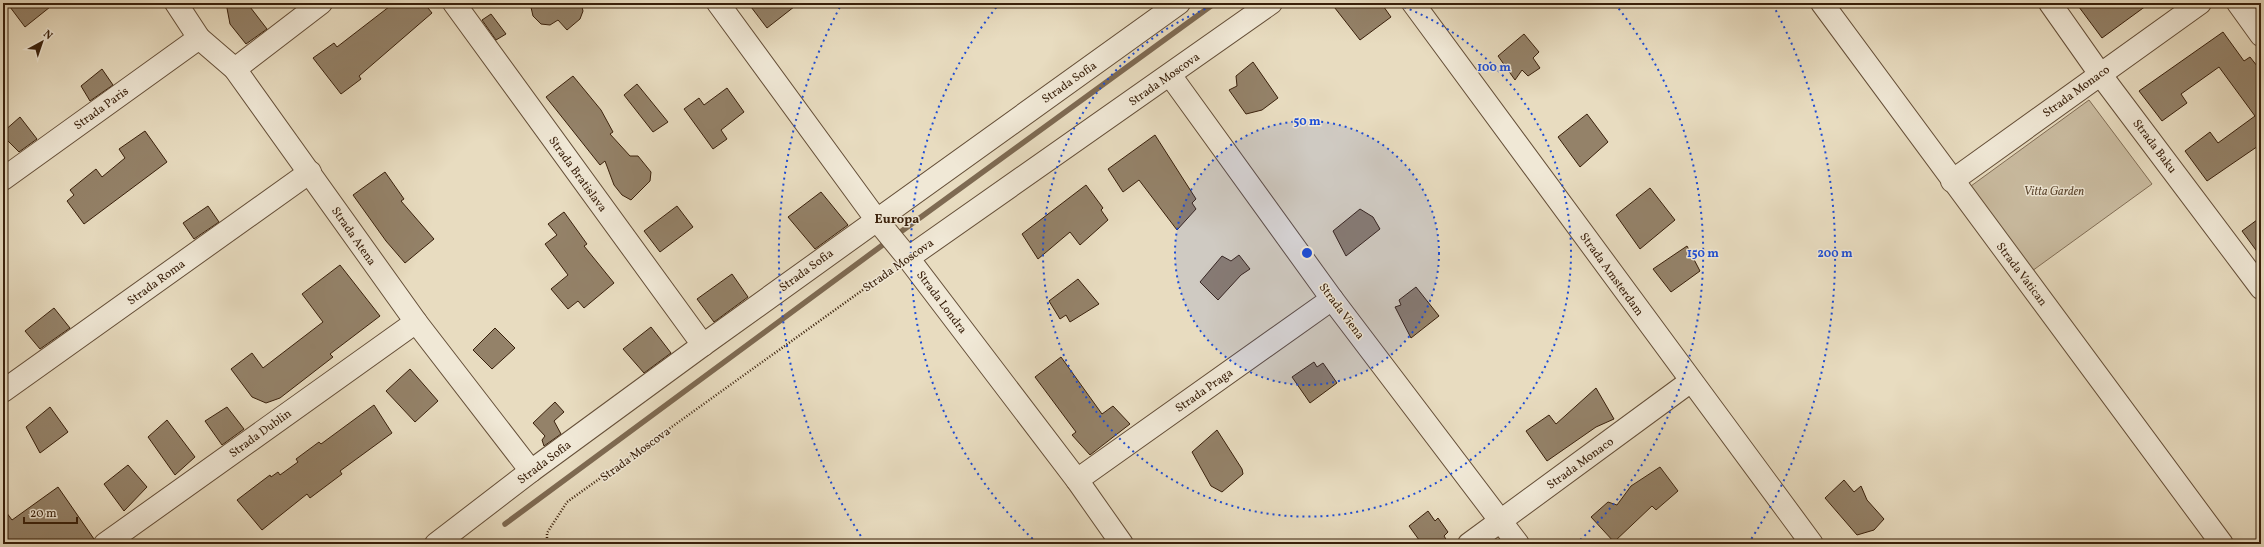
<svg xmlns="http://www.w3.org/2000/svg" width="2264" height="547" font-family="Vollkorn,serif">
	<rect width="100%" height="100%" fill="#e8dcc0"/>
	<filter id="stains"><feTurbulence type="fractalNoise" baseFrequency=".005" numOctaves="4"/><feColorMatrix values="0 0 0 0 .2 0 0 0 0 .09 0 0 0 0 .02 0 0 0 .5 -.17"/></filter>
	<radialGradient id="worn" r=".72"><stop offset=".6" stop-color="#630" stop-opacity="0"/><stop offset="1" stop-color="#630" stop-opacity=".3"/></radialGradient>
	<path fill="#cabca1" stroke="#826e56" d="M2089,100l63,84 -120,87 -61,-85z"/>
	<g fill="none" stroke-linecap="round" stroke-linejoin="round">
		<g stroke="#7e6a52" stroke-width="5.5">
			<path d="M895,236l320,-233"/>
			<path d="M505,524l383,-283"/>
		</g>
	</g>
	<g fill="#948269" stroke="#39200b">
		<path d="M7,3h48l-30,24z"/>
		<path d="M226,3h21l20,26 -21,15 -16,-20z"/>
		<path d="M394,3h30l8,10 -73,63 2,3 -20,15 -28,-36 21,-15 3,4z"/>
		<path d="M530,3h51l2,8 -3,8 -13,11 -9,-10 -8,5 -9,-1 -8,-8z"/>
		<path d="M748,3h51l-32,25z"/>
		<path d="M1331,3h50l10,14 -31,23z"/>
		<path d="M2076,3h74l-48,35z"/>
		<path d="M491,14l15,20 -10,6 -14,-20z"/>
		<path d="M2223,32l21,29 6,-4 11,14v73l-54,37 -22,-30 25,-19 8,11 37,-27 -36,-49 -38,27 6,9 -25,18 -23,-30z"/>
		<path d="M1524,34l15,18 -6,6 7,10 -12,8 -6,-6 -7,10 -17,-24z"/>
		<path d="M1253,62l25,36 -16,12 -16,4 -17,-24 8,-4 -1,-10z"/>
		<path d="M102,69l11,16 -23,16 -9,-15z"/>
		<path d="M573,76l28,34 12,22 -3,2 20,22h8l13,16 -1,9 -19,19 -9,-5 -8,-10 -9,-24 -5,4 -54,-68z"/>
		<path d="M637,84l31,38 -15,10 -29,-37z"/>
		<path d="M727,88l17,24 -23,18 6,9 -14,10 -29,-40 15,-11 5,7z"/>
		<path d="M1587,114l21,28 -28,25 -22,-30z"/>
		<path d="M20,117l17,22 -18,13 -16,-16v-4z"/>
		<path d="M145,131l22,31 -83,62 -17,-23 7,-6 -4,-5 26,-21 6,8 23,-19 -6,-9z"/>
		<path d="M1155,135l41,64 -4,4 4,6 -19,21 -38,-50 -16,12 -15,-23z"/>
		<path d="M385,172l19,27 -3,2 33,38 -29,24 -19,-22 -33,-46z"/>
		<path d="M1086,185l17,23 -2,2 7,10 -28,25 -10,-13 -32,27 -16,-25z"/>
		<path d="M1650,188l25,32 -35,29 -24,-34z"/>
		<path d="M821,192l27,33 -33,24 -27,-32z"/>
		<path d="M208,206l11,16 -25,17 -11,-16z"/>
		<path d="M677,206l16,21 -33,25 -16,-21z"/>
		<path d="M1360,209l13,8 7,12 -34,27 -13,-25z"/>
		<path d="M564,212l23,32 -3,2 30,37 -30,25 -6,-7 -10,8 -17,-20 17,-14 -23,-31 12,-9 -9,-11z"/>
		<path d="M2261,217v40l-19,-26z"/>
		<path d="M1687,246l13,25 -29,21 -18,-23z"/>
		<path d="M1239,255l11,14 -9,6 -23,25 -18,-18 22,-26 9,5z"/>
		<path d="M340,265l40,51 -50,38 3,3 -53,41 -14,5 -14,-6 -21,-28 21,-16 11,15 60,-46 -21,-28z"/>
		<path d="M732,274l16,23 -34,25 -17,-23z"/>
		<path d="M1078,279l21,25 -29,18 -4,-7 -6,4 -11,-18z"/>
		<path d="M1416,287l23,29 -28,22 -16,-31 6,-2 -2,-5z"/>
		<path d="M54,308l16,20 -30,21 -15,-18z"/>
		<path d="M651,327l20,26 -27,20 -21,-24z"/>
		<path d="M495,328l20,20 -23,21 -19,-19z"/>
		<path d="M1061,357l41,57 11,-8 17,18 -40,31 -18,-20 4,-3 -41,-55z"/>
		<path d="M1314,362l3,5 6,-4 14,20 -27,20 -18,-26z"/>
		<path d="M410,369l28,32 -23,21 -29,-31z"/>
		<path d="M1596,388l18,31 -18,8 -49,34 -21,-30 23,-16 7,9z"/>
		<path d="M555,402l9,10 -10,9 7,13 -17,12 -2,-6 3,-4 -12,-13z"/>
		<path d="M374,405l18,28 -52,38 2,3 -32,24 -3,-4 -45,36 -25,-30 33,-25 1,2 7,-5 2,3 18,-13 -2,-3 23,-17 2,2z"/>
		<path d="M50,407l18,25 -28,21 -14,-26z"/>
		<path d="M227,407l17,22 -22,16 -17,-24z"/>
		<path d="M167,420l28,37 -20,18 -27,-38z"/>
		<path d="M1217,430l25,39 1,5 -21,18 -11,-6 -19,-34z"/>
		<path d="M128,465l19,22 -23,24 -20,-27z"/>
		<path d="M1660,467l18,24 -22,19 -4,-4 -38,36 -23,-25 17,-15 9,3 14,-19z"/>
		<path d="M1844,480l10,12 7,-6 6,14 17,19 -10,11 -17,5 -32,-37z"/>
		<path d="M58,487l36,52 -7,5h-84v-36l9,12z"/>
		<path d="M1428,511l7,10 3,-3 10,14 -4,4 5,8h-27l-13,-18z"/>
	</g>
	<g fill="none" stroke-linecap="round" stroke-linejoin="round">
		<defs>
			<g id="minor">
				<path d="M176,3l23,35 36,31 181,253 115,149"/>
				<path d="M454,3l249,342"/>
				<path d="M718,3l158,216 32,39 169,222 45,64"/>
				<path d="M1413,3l399,541"/>
				<path d="M1822,3l400,541"/>
				<path d="M2050,3l50,71 161,214"/>
				<path d="M2238,3l23,32"/>
				<path d="M235,69l86,-66"/>
				<path d="M1170,75l162,224 186,245"/>
				<path d="M3,179l196,-141"/>
				<path d="M1952,181l248,-178"/>
				<path d="M908,258l363,-255"/>
				<path d="M3,391l307,-219"/>
				<path d="M1077,480l255,-181"/>
				<path d="M105,544l311,-222"/>
				<path d="M436,544l95,-73 172,-126 476,-342"/>
				<path d="M1469,544l222,-163"/>
			</g>
		</defs>
		<use href="#minor" stroke="#654f38" stroke-width="24"/>
		<path stroke="#39200b" stroke-width="2.5" stroke-dasharray="1 2" stroke-linecap="butt" d="M547,544v-11l20,-31 325,-233"/>
		<use href="#minor" stroke="#f0e8d6" stroke-width="22"/>
	</g>
	<circle cx="1307" cy="253" r="132" fill="#1d4ed8" fill-opacity=".12"/>
	<g fill="none" stroke="#1d4ed8" stroke-width="2" stroke-dasharray="2 4">
		<circle cx="1307" cy="253" r="132"/>
		<path d="M1393 3A264 264 0 1 1 1221 3"/>
		<path d="M1037 543A396 396 0 0 1 999 4M1615 4A396 396 0 0 1 1577 543"/>
		<path d="M864 541A528 528 0 0 1 841 5M1773 5A528 528 0 0 1 1750 541"/>
	</g>
	<g text-anchor="middle" stroke-width="3" stroke-linejoin="round" paint-order="stroke">
		<g font-size="12" fill="#39200b" stroke="#f0e8d6">
			<text transform="translate(1164 79) rotate(-35)" y="4">Strada Moscova</text>
			<text transform="translate(1069 82) rotate(-35)" y="4">Strada Sofia</text>
			<text transform="translate(2076 91) rotate(-36)" y="4">Strada Monaco</text>
			<text transform="translate(101 108) rotate(-36)" y="4">Strada Paris</text>
			<text transform="translate(2155 146) rotate(53)" y="4">Strada Baku</text>
			<text transform="translate(578 174) rotate(54)" y="4">Strada Bratislava</text>
			<text transform="translate(354 236) rotate(55)" y="4">Strada Atena</text>
			<text transform="translate(898 265) rotate(-35)" y="4">Strada Moscova</text>
			<text transform="translate(806 270) rotate(-36)" y="4">Strada Sofia</text>
			<text transform="translate(1612 274) rotate(54)" y="4">Strada Amsterdam</text>
			<text transform="translate(2022 274) rotate(53)" y="4">Strada Vatican</text>
			<text transform="translate(156 282) rotate(-36)" y="4">Strada Roma</text>
			<text transform="translate(942 302) rotate(53)" y="4">Strada Londra</text>
			<text transform="translate(1342 311) rotate(53)" y="4">Strada Viena</text>
			<text transform="translate(1204 390) rotate(-35)" y="4">Strada Praga</text>
			<text transform="translate(260 433) rotate(-36)" y="4">Strada Dublin</text>
			<text transform="translate(635 454) rotate(-36)" y="4">Strada Moscova</text>
			<text transform="translate(544 462) rotate(-37)" y="4">Strada Sofia</text>
			<text transform="translate(1580 463) rotate(-36)" y="4">Strada Monaco</text>
		</g>
		<g font-size="12" font-style="italic" fill="#5d4730" stroke="#f0e8d6">
			<text x="2054" y="195">Vitta Garden</text>
		</g>
		<g font-size="13" font-weight="bold" fill="#39200b" stroke="#f0e8d6">
			<text x="897" y="223">Europa</text>
		</g>
	</g>
	<circle cx="1307" cy="253" r="6" fill="#1d4ed8" stroke="#f0e8d6" stroke-width="2"/>
	<g font-size="12" text-anchor="middle" font-weight="bold" fill="#1d4ed8" stroke="#f0e8d6" stroke-width="3" stroke-linejoin="round" paint-order="stroke">
		<text x="1494" y="71">100 m</text>
		<text x="1307" y="125">50 m</text>
		<text x="1703" y="257">150 m</text>
		<text x="1835" y="257">200 m</text>
	</g>
	<rect width="2264" height="547" fill="none" stroke="#e8dcc0" stroke-width="16"/>
	<rect x="4" y="4" width="2256" height="539" fill="none" stroke="#39200b" stroke-width="2"/>
	<rect x="8" y="8" width="2248" height="531" fill="none" stroke="#39200b"/>
	<g transform="translate(42 42) rotate(40)" stroke="#f0e8d6" stroke-width="3" paint-order="stroke">
	<path d="M0-3L7 15L0 10L-7 15Z" fill="#39200b"/>
	<text y="-6" font-size="11" font-weight="bold" text-anchor="middle" fill="#39200b">N</text>
	</g>
	<path d="M24 517v6h53v-6" fill="none" stroke="#39200b" stroke-width="2"/>
	<text x="30" y="517" font-size="12" fill="#39200b" stroke="#f0e8d6" stroke-width="3" paint-order="stroke">20 m</text>
	<rect width="100%" height="100%" filter="url(#stains)"/>
	<rect width="100%" height="100%" fill="url(#worn)"/>
</svg>
